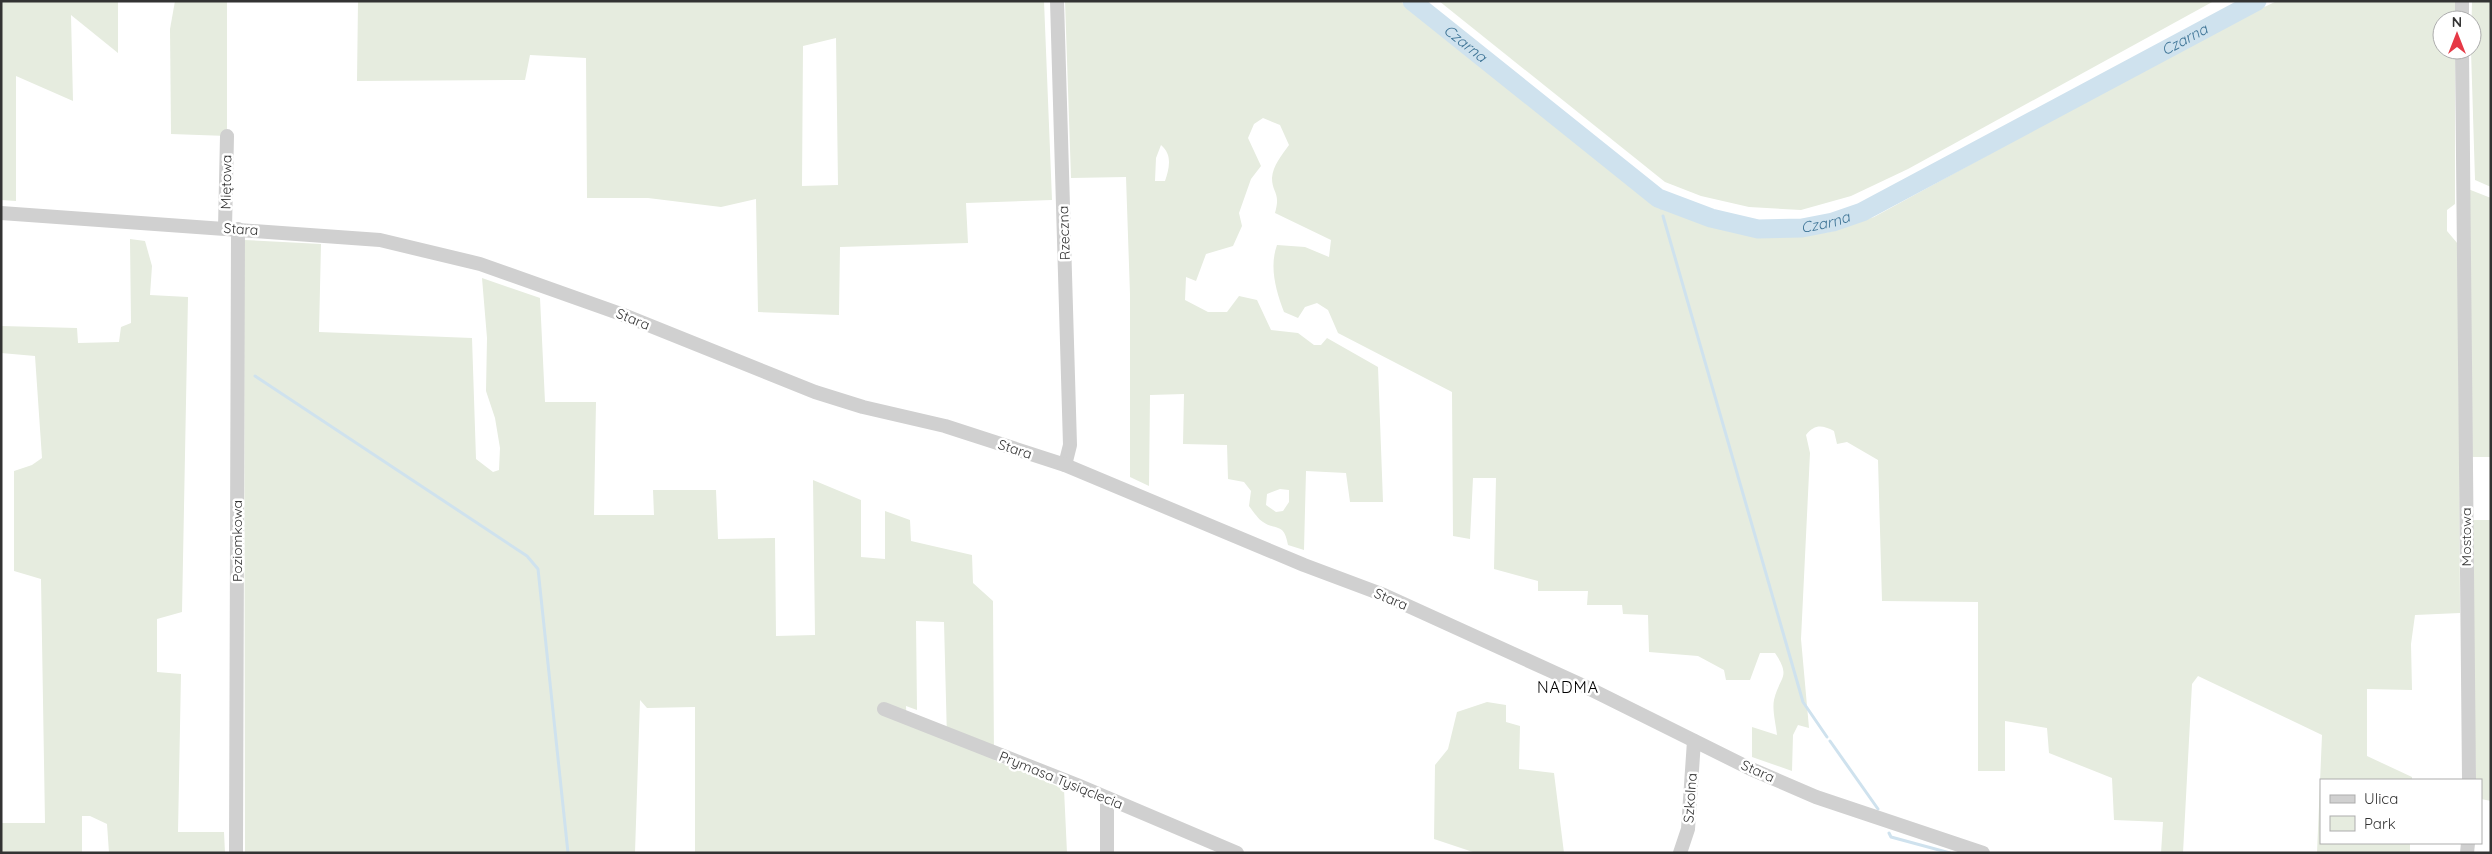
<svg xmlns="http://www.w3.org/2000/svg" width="2492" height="854" font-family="Quicksand,sans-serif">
	<rect width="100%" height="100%" fill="#fff"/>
	<g fill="#e6ecdf" fill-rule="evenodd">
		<path d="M1,1h117v52l-47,-38 2,86 -57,-25v125l-15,-1z"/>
		<path d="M175,1h52v135l-56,-2 -1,-105z"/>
		<path d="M358,1h686l8,199 -86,3 2,40 -128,4 -1,68 -81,-3 -2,-113 -35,8 -73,-9h-61l-1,-140 -56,-3 -5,25 -168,1zM836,38l2,147 -36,1 1,-140z"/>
		<path d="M1065,1h335l188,150 79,60 65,19 50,6 48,-4 44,-15 352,-192 51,-24h178v19h-13v30h13v154l-8,6v21l11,13 2,369 -45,2 -4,29 1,46 -45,-1v67l45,21v3h-91v63h89v10h-93l5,-118 -124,-59 -6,8 -9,169h-22l2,-31 -49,-2 -2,-42 -63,-25 -2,-25 -42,-7v50h-27v-169l-96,-1 -4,-141 -31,-18 -10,2 -3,-13c-12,-6 -19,-7 -28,4l4,18 -9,186 8,89 -11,-3 -5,10 -1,36 -40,-14v-30l25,8c-1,-10 -5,-25 -3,-35 5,-23 18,-22 1,-47h-15l-10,27h-24l-2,-10 -26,-14 -49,-4 -1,-37 -25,-1 -1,-9h-35l1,-14h-50v-10l-44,-12 2,-91h-23l-3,61 -17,-3 -1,-144 -114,-59 -10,-23 -11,-7 -12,4 -7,11 -14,-6c-8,-21 -15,-45 -7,-67l28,2 24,10 2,-17 -56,-27c6,-21 -3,-20 -3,-35 1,-13 10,-23 17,-33l-9,-20 -17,-7 -9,6 -6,14 13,28 -10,13 -12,34 3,13 -9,20 -27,8 -10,27 -10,-4 -1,23 23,12h19l12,-16 18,4 14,30 27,3 16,12h7l6,-7 51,29 5,135h-33l-4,-29 -40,-2 -2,79 -16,-5c-4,-23 -12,-14 -25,-23 -5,-3 -10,-11 -14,-16l2,-15 -7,-9 -16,-3 -1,-34 -44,-1 1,-50 -34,1 -1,91 -19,-9v-183l-4,-117 -55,1zM1161,145c12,10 8,24 4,36h-10l1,-23zM1280,489l9,1v12l-6,9 -7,1 -10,-7 1,-11z"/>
		<path d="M1439,1h775l-306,168 -57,27 -50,14 -52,-3 -48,-11 -36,-14z"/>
		<path d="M2472,1h19v186l-16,-7 -4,-130z"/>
		<path d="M2468,189l23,9v259h-20z"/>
		<path d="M130,239l15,2 7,25 -2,29 38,2 -6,315 -25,7v53l24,2 -3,158h46l1,21h-116l-2,-29 -17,-8h-8v37h-81v-30h44l-4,-244 -27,-8v-100l18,-6 10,-7 -7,-102 -34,-3v-27l76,2 1,15 41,-1 2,-15 10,-4z"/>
		<path d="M244,240l77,4 -2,88 153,6 4,121 17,13 6,-2 1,-22 -5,-30 -9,-27 1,-53 -5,-60 58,20 5,104h51l-2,113h60l-1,-25h63l2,49 57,-1 1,98 39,-1 -2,-155 48,20v57l24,2v-48l25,9 1,21 61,14 1,28 20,18 1,159 70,29 3,64h-372v-146l-48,1 -7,-8 -5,153h-390zM916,621l28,1 3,117 -40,-15 -1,-18 11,4z"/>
		<path d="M2471,520h20v281l-10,-2v-19h-5l-5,-167z"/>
		<path d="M1487,702l19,3v17l14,4 -1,43 35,4 10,80h-88l-42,-14 1,-74 13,-16 9,-37z"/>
	</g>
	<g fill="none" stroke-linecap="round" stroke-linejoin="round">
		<g stroke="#cfe2ee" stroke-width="3">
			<path d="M1658,198l3,10"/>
			<path d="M1663,216l140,486 24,35"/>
			<path d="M255,376l272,180 11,13 30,284"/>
			<path d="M1830,741l48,68"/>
			<path d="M1889,833l2,4 59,16"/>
		</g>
		<path stroke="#cfe2ee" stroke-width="19" id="s1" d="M1412,1l246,197 53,20 47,11 44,-1 31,-6 29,-10 395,-211"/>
		<g stroke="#d0d0d0" stroke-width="14">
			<path d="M1057,1l13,444 -5,20"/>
			<path d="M2462,20v-19"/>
			<path d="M2462,50l7,730"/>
			<path d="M1,213l379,27 100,24 141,50 194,78 48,15 82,19 120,39 239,100 80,30 200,91 167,83 65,28 167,56"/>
			<path d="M225,228l2,-92"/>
			<path d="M884,709l193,76 160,68"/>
			<path d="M236,853l2,-624"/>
			<path d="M1107,853v-55"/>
			<path d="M1680,853l8,-24 6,-88"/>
			<path d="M2467,853l1,-10"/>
		</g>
	</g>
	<g text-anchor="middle" stroke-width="5" stroke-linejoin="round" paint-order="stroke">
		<g font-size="14" fill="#333" stroke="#fff">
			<text transform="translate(226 182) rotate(-89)" y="5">Miętowa</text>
			<text transform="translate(241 229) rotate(4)" y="5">Stara</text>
			<text transform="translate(1064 233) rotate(-92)" y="5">Rzeczna</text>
			<text transform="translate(633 319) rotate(22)" y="5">Stara</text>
			<text transform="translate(1015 449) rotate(18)" y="5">Stara</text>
			<text transform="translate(2466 537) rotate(-90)" y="5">Mostowa</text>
			<text transform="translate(237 541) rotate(-90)" y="5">Poziomkowa</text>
			<text transform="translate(1391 599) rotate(23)" y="5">Stara</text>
			<text transform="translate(1758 771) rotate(24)" y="5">Stara</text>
			<text transform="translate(1061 780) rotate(22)" y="5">Prymasa Tysiąclecia</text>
			<text transform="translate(1690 798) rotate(-86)" y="5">Szkolna</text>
		</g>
		<g font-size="15" font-style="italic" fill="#3f7597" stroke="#fff">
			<text dy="5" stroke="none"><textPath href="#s1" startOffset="892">Czarna</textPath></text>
			<text dy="5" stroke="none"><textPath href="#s1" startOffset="68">Czarna</textPath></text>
			<text dy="5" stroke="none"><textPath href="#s1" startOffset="488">Czarna</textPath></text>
		</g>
		<g font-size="16" letter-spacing="1" fill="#000" stroke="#fff">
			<text x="1568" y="693">NADMA</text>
		</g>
	</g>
	<rect width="2492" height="854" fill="none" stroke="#333333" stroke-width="5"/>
	<rect x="2320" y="779" width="162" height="65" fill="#ffffff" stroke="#adadad"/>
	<rect x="2330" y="795" width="25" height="8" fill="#d0d0d0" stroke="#adadad"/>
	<text x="2364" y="804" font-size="15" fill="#333333">Ulica</text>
	<rect x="2330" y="816" width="25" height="15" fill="#e6ecdf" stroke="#adadad"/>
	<text x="2364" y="829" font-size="15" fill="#333333">Park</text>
	<g transform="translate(2457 35)"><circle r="24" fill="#ffffff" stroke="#adadad"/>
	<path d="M0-4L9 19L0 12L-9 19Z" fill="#e63946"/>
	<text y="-8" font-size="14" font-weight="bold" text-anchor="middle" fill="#333333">N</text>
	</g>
</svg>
